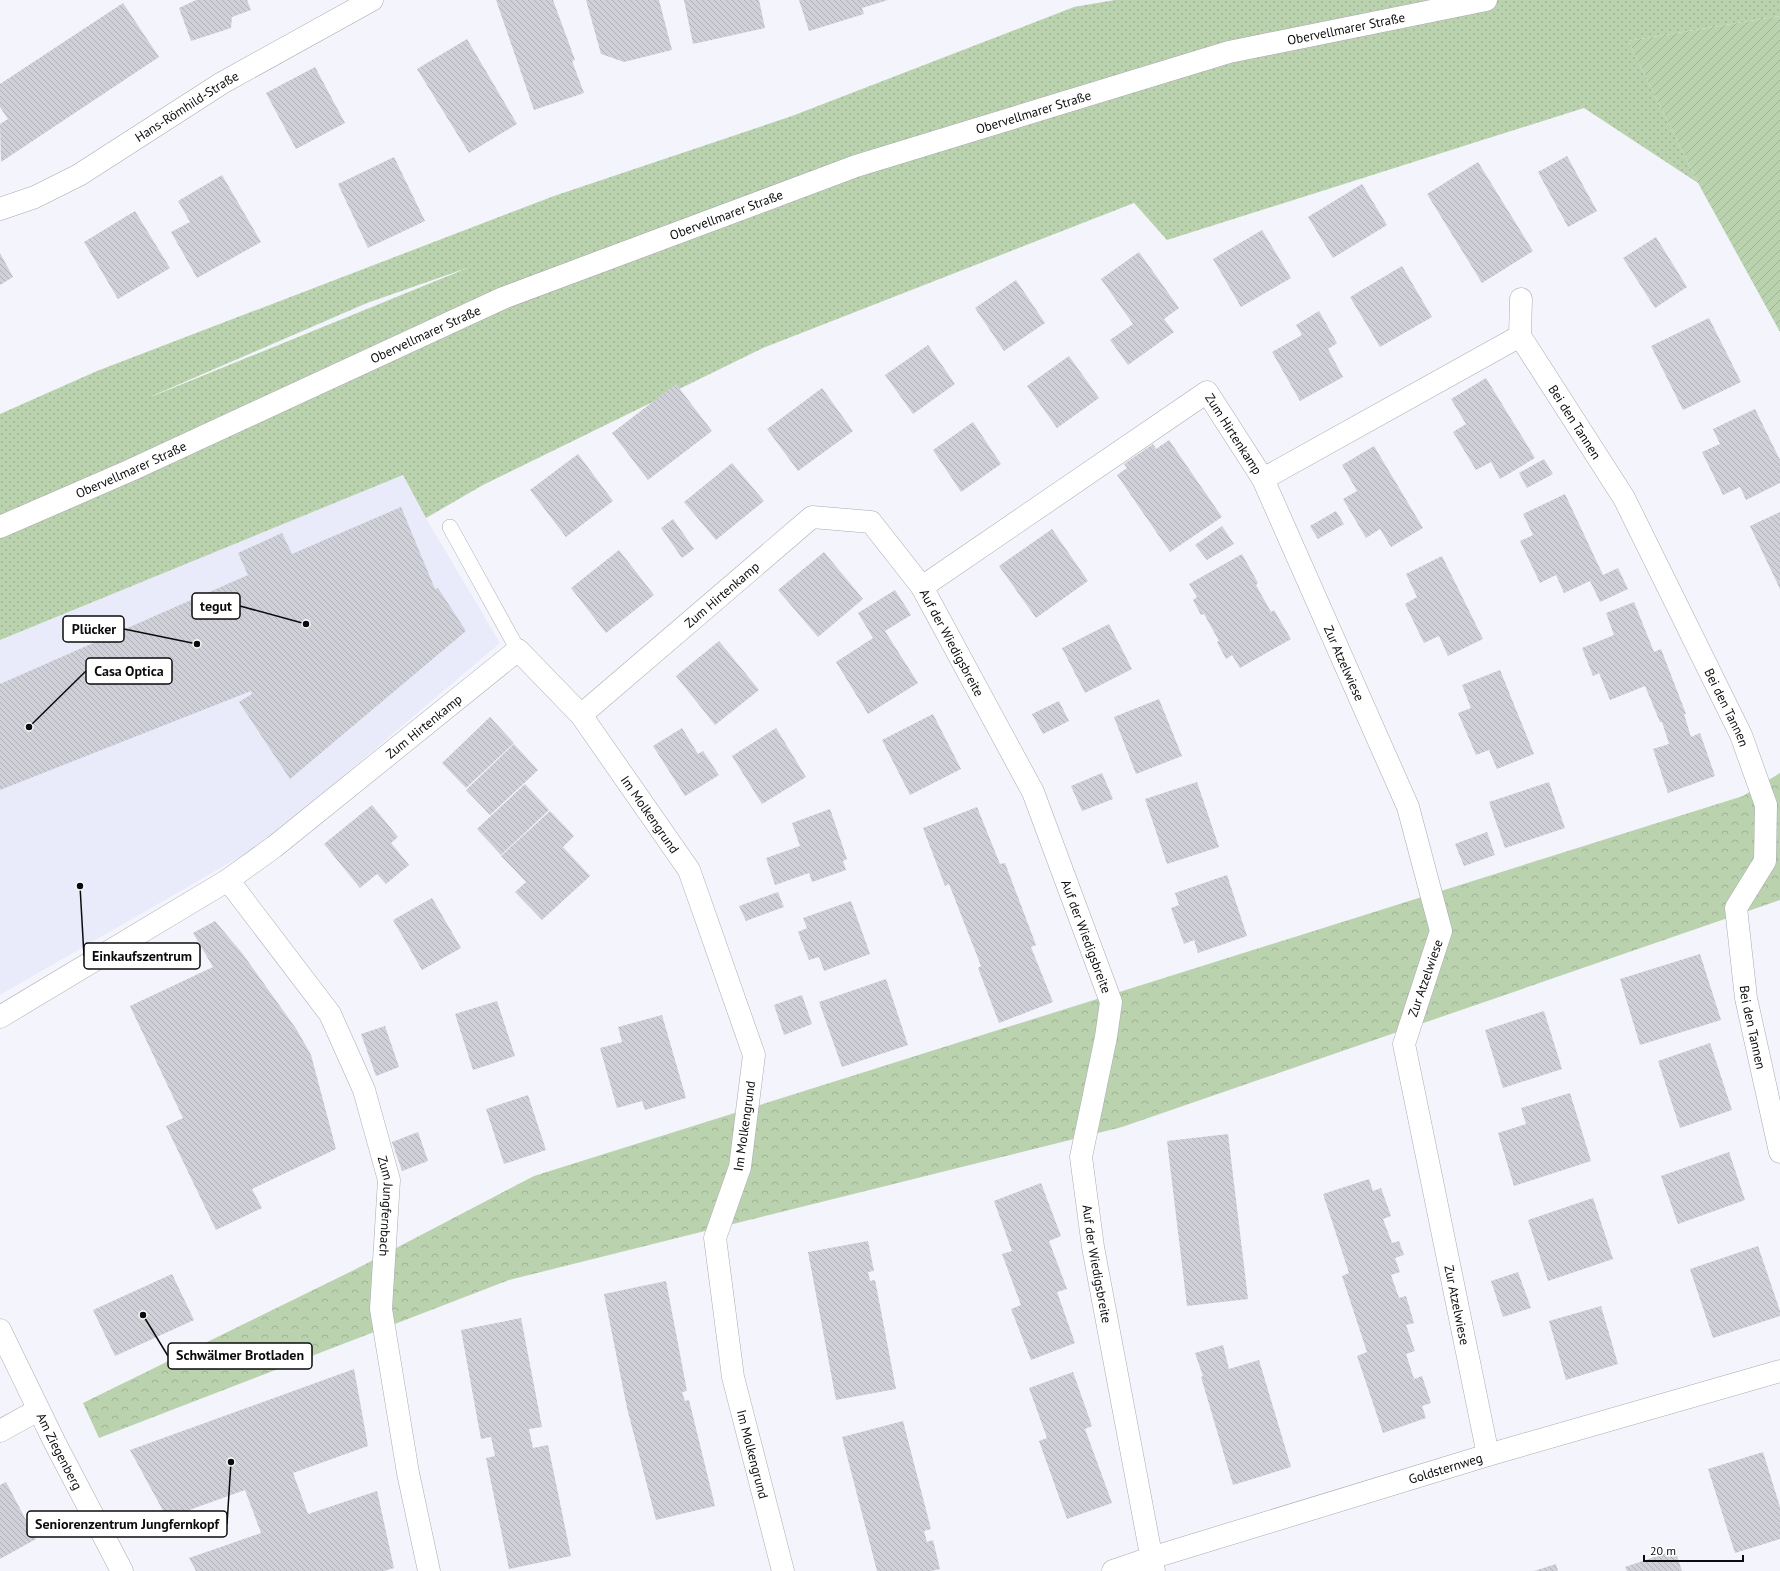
<svg xmlns="http://www.w3.org/2000/svg" width="1780" height="1571" font-family="'PT Sans',sans-serif">
	<defs>
		<pattern id="grass-dots" width="8" height="8" patternUnits="userSpaceOnUse"><rect width="8" height="8" fill="#bad2ae"/><path d="M2 2h.1M6 6h.1" fill="none" stroke="#9fb394" stroke-width="1.8" stroke-linecap="round"/></pattern>
		<pattern id="forest-crowns" width="20" height="18" patternUnits="userSpaceOnUse"><rect width="20" height="18" fill="#bad2ae"/><path d="M2 6a3 3 0 1 1 6 0M12 15a3 3 0 1 1 6 0" fill="none" stroke="#9fb394"/></pattern>
		<pattern id="garden-furrows" width="10" height="10" patternUnits="userSpaceOnUse"><rect width="10" height="10" fill="#bad2ae"/><path d="M-1 1l2-2M0 10L10 0M9 11l2-2" fill="none" stroke="#9fb394"/></pattern>
		<pattern id="building-back-hatch" width="6" height="6" patternUnits="userSpaceOnUse"><rect width="6" height="6" fill="#cfd0d8"/><path d="M-1 5l2 2M0 0l6 6M5-1l2 2" fill="none" stroke="#b0b1b8"/></pattern>
	</defs>
	<rect width="100%" height="100%" fill="#f4f5fc"/>
	<path fill="#e9ebfa" d="M403,475l23,43 74,125 -236,200 -264,152v-355z"/>
	<path fill="url(#grass-dots)" fill-rule="evenodd" d="M1115,0h665v16l-152,25 70,142 -114,-75 -417,132 -33,-37 -371,145 -280,137 -57,33 -23,-43 -403,165v-226l97,-43 457,-175 238,-80 282,-109zM470,267l-317,129h-1l215,-93z"/>
	<path fill="url(#forest-crowns)" d="M1780,773v127l-658,227 -613,153 -410,158 -16,-35 271,-133 180,-94 1209,-380z"/>
	<path fill="url(#garden-furrows)" d="M1780,16v316l-82,-149 -70,-142z"/>
	<g fill="url(#building-back-hatch)">
		<path d="M196,0h51l4,10 -19,7 -1,11 -40,13 -12,-33z"/>
		<path d="M496,0h57l22,60 -3,1 12,32 -50,17z"/>
		<path d="M586,0h73l13,50 -48,12 -23,-8z"/>
		<path d="M684,0h75l6,28 -72,16z"/>
		<path d="M799,0h89l-26,8 2,6 -55,17z"/>
		<path d="M123,3l36,54 -158,105 -1,-38 8,-5 -8,-12v-23z"/>
		<path d="M467,39l50,85 -48,29 -52,-84z"/>
		<path d="M315,67l30,56 -49,26 -30,-56z"/>
		<path d="M1567,156l30,55 -29,16 -30,-55z"/>
		<path d="M394,157l31,64 -57,27 -30,-64z"/>
		<path d="M1478,162l55,89 -51,32 -55,-89z"/>
		<path d="M222,175l39,67 -64,36 -26,-46 19,-10 -12,-21z"/>
		<path d="M1362,184l25,41 -54,33 -25,-41z"/>
		<path d="M135,211l35,57 -52,31 -34,-57z"/>
		<path d="M1262,230l29,48 -50,29 -28,-48z"/>
		<path d="M1656,237l31,50 -32,21 -32,-50z"/>
		<path d="M1139,252l40,56 -15,11 10,13 -46,33 -18,-25 23,-16 -32,-45z"/>
		<path d="M0,253l13,24 -13,8z"/>
		<path d="M1402,266l30,51 -52,30 -30,-50z"/>
		<path d="M1016,280l29,43 -41,28 -29,-43z"/>
		<path d="M1319,311l18,32 -9,6 15,28 -43,24 -28,-49 30,-17 -6,-10z"/>
		<path d="M1709,318l32,64 -58,28 -32,-64z"/>
		<path d="M928,345l27,39 -42,30 -28,-39z"/>
		<path d="M1069,356l30,42 -42,30 -30,-42z"/>
		<path d="M1486,378l49,80 -35,21 -9,-17 -15,8 -23,-38 13,-8 -15,-25z"/>
		<path d="M676,384l36,47 -64,49 -36,-47z"/>
		<path d="M822,388l31,43 -55,40 -31,-42z"/>
		<path d="M1755,409l25,51v23l-34,17 -6,-13 -17,8 -21,-43 18,-8 -7,-15z"/>
		<path d="M973,422l28,42 -40,28 -28,-42z"/>
		<path d="M1169,440l53,77 -52,35 -53,-77 10,-7 -3,-4 29,-20 3,5z"/>
		<path d="M1374,446l49,82 -32,19 -11,-18 -14,9 -23,-39 14,-8 -15,-26z"/>
		<path d="M578,454l35,47 -47,36 -36,-47z"/>
		<path d="M1544,459l9,15 -26,14 -8,-15z"/>
		<path d="M732,463l32,38 -48,39 -32,-38z"/>
		<path d="M1565,494l38,81 15,-7 10,21 -28,13 -10,-21 -26,12 -8,-18 -16,8 -20,-42 13,-6 -10,-21z"/>
		<path d="M401,507l34,82 3,-1 28,43 -176,148 -51,-77 13,-8 -1,-3 -251,99v-106l248,-109 -10,-22 44,-20 10,21z"/>
		<path d="M1336,511l8,13 -26,15 -8,-13z"/>
		<path d="M1780,512v77l-30,-63z"/>
		<path d="M673,519l21,30 -12,9 -21,-30z"/>
		<path d="M1222,526l12,18 -27,16 -12,-15z"/>
		<path d="M1052,529l36,52 -52,37 -37,-52z"/>
		<path d="M619,550l35,45 -48,38 -35,-45z"/>
		<path d="M824,552l39,47 -45,38 -40,-47z"/>
		<path d="M1242,554l16,29 -2,2 15,27 3,-2 17,29 -51,29 -8,-13 -6,4 -9,-17 2,-1 -15,-27 -3,1 -8,-15 4,-3 -8,-13z"/>
		<path d="M1442,556l41,83 -35,17 -9,-20 -15,7 -19,-39 12,-7 -11,-23z"/>
		<path d="M895,590l16,25 -26,16 33,52 -50,31 -32,-52 37,-24 -15,-25z"/>
		<path d="M1634,602l20,50 7,-3 25,65h-2l7,23 9,-4 15,43 -47,17 -15,-44 16,-5 -7,-22h-2l-15,-36 -35,14 -11,-27 -6,3 -11,-28 32,-13 -8,-22z"/>
		<path d="M1109,624l23,45 -47,24 -23,-45z"/>
		<path d="M719,641l40,49 -44,35 -39,-49z"/>
		<path d="M1500,670l34,84 -37,15 -8,-19 -13,5 -18,-42 13,-5 -9,-23z"/>
		<path d="M1159,699l23,57 -46,18 -22,-57z"/>
		<path d="M1059,701l10,20 -26,13 -11,-20z"/>
		<path d="M933,714l28,55 -51,26 -28,-55z"/>
		<path d="M490,717l24,26 -48,45 -24,-25z"/>
		<path d="M682,728l16,26 5,-3 16,24 -34,21 -32,-50z"/>
		<path d="M776,728l30,49 -44,27 -30,-48z"/>
		<path d="M514,744l24,26 -48,45 -24,-25z"/>
		<path d="M1102,773l11,26 -31,12 -11,-25z"/>
		<path d="M1197,782l22,65 -52,17 -22,-65z"/>
		<path d="M1549,782l16,46 -60,20 -16,-46z"/>
		<path d="M525,784l24,26 -48,45 -24,-26z"/>
		<path d="M372,805l26,32 -7,6 18,22 -23,19 -9,-10 -17,14 -36,-44z"/>
		<path d="M977,807l23,57 5,-1 31,82 -5,2 22,55 -54,21 -21,-55 3,-2 -32,-82 -4,2 -22,-58z"/>
		<path d="M830,809l17,50 -4,2 3,9 -34,12 -3,-9 -34,12 -9,-27 34,-12 -8,-23z"/>
		<path d="M550,811l24,25 -11,11 27,29 -48,44 -27,-28 11,-10 -25,-26z"/>
		<path d="M1487,832l8,23 -31,11 -9,-22z"/>
		<path d="M1227,875l20,61 -49,17 -4,-13 -10,4 -13,-36 8,-3 -4,-12z"/>
		<path d="M778,892l6,15 -38,14 -7,-15z"/>
		<path d="M432,898l29,50 -39,22 -29,-50z"/>
		<path d="M851,901l19,53 -46,17 -5,-14 -10,3 -11,-28 9,-4 -4,-10z"/>
		<path d="M215,921l27,32 55,77 14,25 25,94 -84,40 10,19 -46,22 -50,-104 17,-8 -53,-112 83,-39 -20,-34z"/>
		<path d="M1700,954l21,66 -81,25 -20,-66z"/>
		<path d="M886,979l22,66 -66,22 -23,-65z"/>
		<path d="M802,995l10,29 -28,11 -10,-30z"/>
		<path d="M497,1001l18,55 -42,14 -18,-56z"/>
		<path d="M1544,1011l18,58 -59,19 -18,-58z"/>
		<path d="M662,1015l24,83 -41,12 -3,-9 -25,7 -17,-60 22,-6 -4,-15z"/>
		<path d="M385,1026l14,41 -23,9 -15,-42z"/>
		<path d="M1710,1043l22,67 -52,18 -22,-67z"/>
		<path d="M1570,1093l21,68 -77,25 -16,-53 28,-9 -5,-16z"/>
		<path d="M528,1095l18,55 -42,14 -18,-55z"/>
		<path d="M418,1132l10,29 -26,10 -10,-29z"/>
		<path d="M1228,1134l20,165 -61,7 -20,-165z"/>
		<path d="M1729,1152l16,48 -67,24 -17,-48z"/>
		<path d="M1369,1179l4,12 8,-3 10,28 -8,3 9,24 7,-2 5,14 -9,3 5,14 -9,3 8,23 7,-2 8,27 -8,2 9,26 -9,3 8,25 8,-3 9,27 -9,3 4,12 -43,15 -26,-77 10,-4 -25,-76 7,-3 -26,-79z"/>
		<path d="M1041,1183l20,53 -12,5 18,48 -10,3 18,51 -44,17 -20,-51 10,-4 -19,-51 10,-3 -18,-50z"/>
		<path d="M1593,1198l20,61 -65,22 -20,-61z"/>
		<path d="M868,1241l6,30 -6,1 2,9 5,-1 21,109 -60,11 -28,-148z"/>
		<path d="M1758,1246l22,65v5l-67,22 -23,-69z"/>
		<path d="M1518,1272l13,36 -28,9 -12,-36z"/>
		<path d="M172,1274l22,46 -79,36 -22,-46z"/>
		<path d="M666,1281l21,110 -5,1 3,9 4,-1 26,106 -59,14 -29,-112 -23,-114z"/>
		<path d="M1601,1306l17,58 -52,16 -17,-59z"/>
		<path d="M521,1318l21,109 -13,2 4,19 15,-3 23,111 -62,13 -23,-111 9,-2 -4,-19 -10,2 -20,-109z"/>
		<path d="M1223,1345l6,24 30,-9 32,107 -58,18 -32,-108 2,-1 -8,-23z"/>
		<path d="M354,1369l14,77 -75,27 15,41 69,-23 17,77 -10,3h-188l-7,-13 72,-25 -16,-43 -78,28 -37,-68z"/>
		<path d="M1073,1372l19,54 -7,3 27,74 -45,16 -28,-78 8,-3 -18,-50z"/>
		<path d="M903,1421l28,108 -7,2 3,11 6,-2 7,29 -9,2h-54l-35,-134z"/>
		<path d="M1763,1452l17,55v32l-45,14 -27,-84z"/>
		<path d="M6,1482l30,57 -36,20v-74z"/>
		<path d="M1675,1550l7,21h-55l-2,-4z"/>
		<path d="M1556,1564l2,7h-24z"/>
	</g>
	<g fill="none" stroke-linecap="round" stroke-linejoin="round">
		<defs>
			<path id="service" d="M450,527l68,123"/>
			<g id="minor">
				<path id="s1" d="M0,209l35,-12 44,-22 143,-92 150,-83"/>
				<path id="s2" d="M1521,299l-1,37 104,162 117,237 25,70 -1,56 -29,47 10,90 34,154"/>
				<path d="M1263,479l257,-143"/>
				<path id="s3" d="M922,587l285,-195 56,87 145,328 33,124 -37,113 84,411"/>
				<path id="s4" d="M581,715l108,155 65,185 -14,112 -25,71 18,139 50,194"/>
				<path id="s5" d="M228,880l102,134 34,76 25,90 -8,129 27,164 21,98"/>
				<path id="s6" d="M0,1017l228,-137 46,-33 244,-197 63,65 231,-198 59,5 51,65 111,205 78,210 -5,35 -25,120 12,90 61,324"/>
				<path d="M0,1431l38,-21"/>
				<path id="s7" d="M1113,1571l38,-13 337,-103 292,-84"/>
			</g>
			<g id="tertiary">
				<path id="s8" d="M0,1330l55,113 67,128"/>
			</g>
			<g id="secondary">
				<path id="s9" d="M0,527l131,-57 372,-172 353,-132 373,-114 257,-52"/>
			</g>
		</defs>
		<use href="#service" stroke="#a9aab1" stroke-width="16"/>
		<use href="#minor" stroke="#a9aab1" stroke-width="23"/>
		<use href="#tertiary" stroke="#a9aab1" stroke-width="23"/>
		<use href="#secondary" stroke="#a9aab1" stroke-width="23"/>
		<use href="#service" stroke="#fff" stroke-width="15"/>
		<use href="#minor" stroke="#fff" stroke-width="22"/>
		<use href="#tertiary" stroke="#fff" stroke-width="22"/>
		<use href="#secondary" stroke="#fff" stroke-width="22"/>
	</g>
	<g text-anchor="middle" stroke-width="4" stroke-linejoin="round" paint-order="stroke">
		<g font-size="13" fill="#0b0b0d" stroke="#fff">
			<text dy="5" stroke="none"><textPath href="#s9" startOffset="1439">Obervellmarer Straße</textPath></text>
			<text dy="5" stroke="none"><textPath href="#s1" startOffset="214">Hans-Römhild-Straße</textPath></text>
			<text dy="5" stroke="none"><textPath href="#s9" startOffset="1115">Obervellmarer Straße</textPath></text>
			<text dy="5" stroke="none"><textPath href="#s9" startOffset="791">Obervellmarer Straße</textPath></text>
			<text dy="5" stroke="none"><textPath href="#s9" startOffset="467">Obervellmarer Straße</textPath></text>
			<text dy="5" stroke="none"><textPath href="#s2" startOffset="139">Bei den Tannen</textPath></text>
			<text dy="5" stroke="none"><textPath href="#s3" startOffset="395">Zum Hirtenkamp</textPath></text>
			<text dy="5" stroke="none"><textPath href="#s9" startOffset="143">Obervellmarer Straße</textPath></text>
			<text dy="5" stroke="none"><textPath href="#s6" startOffset="912">Zum Hirtenkamp</textPath></text>
			<text dy="5" stroke="none"><textPath href="#s6" startOffset="1236">Auf der Wiedigsbreite</textPath></text>
			<text dy="5" stroke="none"><textPath href="#s3" startOffset="650">Zur Atzelwiese</textPath></text>
			<text dy="5" stroke="none"><textPath href="#s2" startOffset="463">Bei den Tannen</textPath></text>
			<text dy="5" stroke="none"><textPath href="#s6" startOffset="515">Zum Hirtenkamp</textPath></text>
			<text dy="5" stroke="none"><textPath href="#s4" startOffset="121">Im Molkengrund</textPath></text>
			<text dy="5" stroke="none"><textPath href="#s6" startOffset="1560">Auf der Wiedigsbreite</textPath></text>
			<text transform="translate(1425 978) rotate(-71)" y="5">Zur Atzelwiese</text>
			<text dy="5" stroke="none"><textPath href="#s2" startOffset="800">Bei den Tannen</textPath></text>
			<text transform="translate(744 1126) rotate(-82)" y="5">Im Molkengrund</text>
			<text dy="5" stroke="none"><textPath href="#s5" startOffset="371">Zum Jungfernbach</textPath></text>
			<text dy="5" stroke="none"><textPath href="#s6" startOffset="1896">Auf der Wiedigsbreite</textPath></text>
			<text dy="5" stroke="none"><textPath href="#s3" startOffset="1321">Zur Atzelwiese</textPath></text>
			<text dy="5" stroke="none"><textPath href="#s8" startOffset="135">Am Ziegenberg</textPath></text>
			<text dy="5" stroke="none"><textPath href="#s4" startOffset="793">Im Molkengrund</textPath></text>
			<text dy="5" stroke="none"><textPath href="#s7" startOffset="348">Goldsternweg</textPath></text>
		</g>
	</g>
	<path fill="none" stroke="#0b0b0d" stroke-width="1.5" d="M306 624L240 606M197 644L124 629M29 727L86 671M80 886L84 956M143 1315L168 1356M231 1462L227 1524"/>
	<g fill="#0b0b0d" stroke="#fff" stroke-width="1.5">
		<circle cx="306" cy="624" r="4"/>
		<circle cx="197" cy="644" r="4"/>
		<circle cx="29" cy="727" r="4"/>
		<circle cx="80" cy="886" r="4"/>
		<circle cx="143" cy="1315" r="4"/>
		<circle cx="231" cy="1462" r="4"/>
	</g>
	<g fill="#fff" stroke="#0b0b0d" stroke-width="1.5">
		<rect x="192" y="593" width="48" height="26" rx="4"/>
		<rect x="63" y="616" width="61" height="26" rx="4"/>
		<rect x="86" y="658" width="86" height="26" rx="4"/>
		<rect x="84" y="943" width="116" height="26" rx="4"/>
		<rect x="168" y="1343" width="144" height="26" rx="4"/>
		<rect x="27" y="1511" width="200" height="26" rx="4"/>
	</g>
	<g font-size="14" text-anchor="middle" font-weight="bold" fill="#0b0b0d">
		<text x="216" y="611">tegut</text>
		<text x="94" y="634">Plücker</text>
		<text x="129" y="676">Casa Optica</text>
		<text x="142" y="961">Einkaufszentrum</text>
		<text x="240" y="1360">Schwälmer Brotladen</text>
		<text x="127" y="1529">Seniorenzentrum Jungfernkopf</text>
	</g>
	<path d="M1644 1555v6h99v-6" fill="none" stroke="#0b0b0d" stroke-width="2"/>
	<text x="1650" y="1555" font-size="12" fill="#0b0b0d" stroke="#ffffff" stroke-width="3" paint-order="stroke">20 m</text>
</svg>
